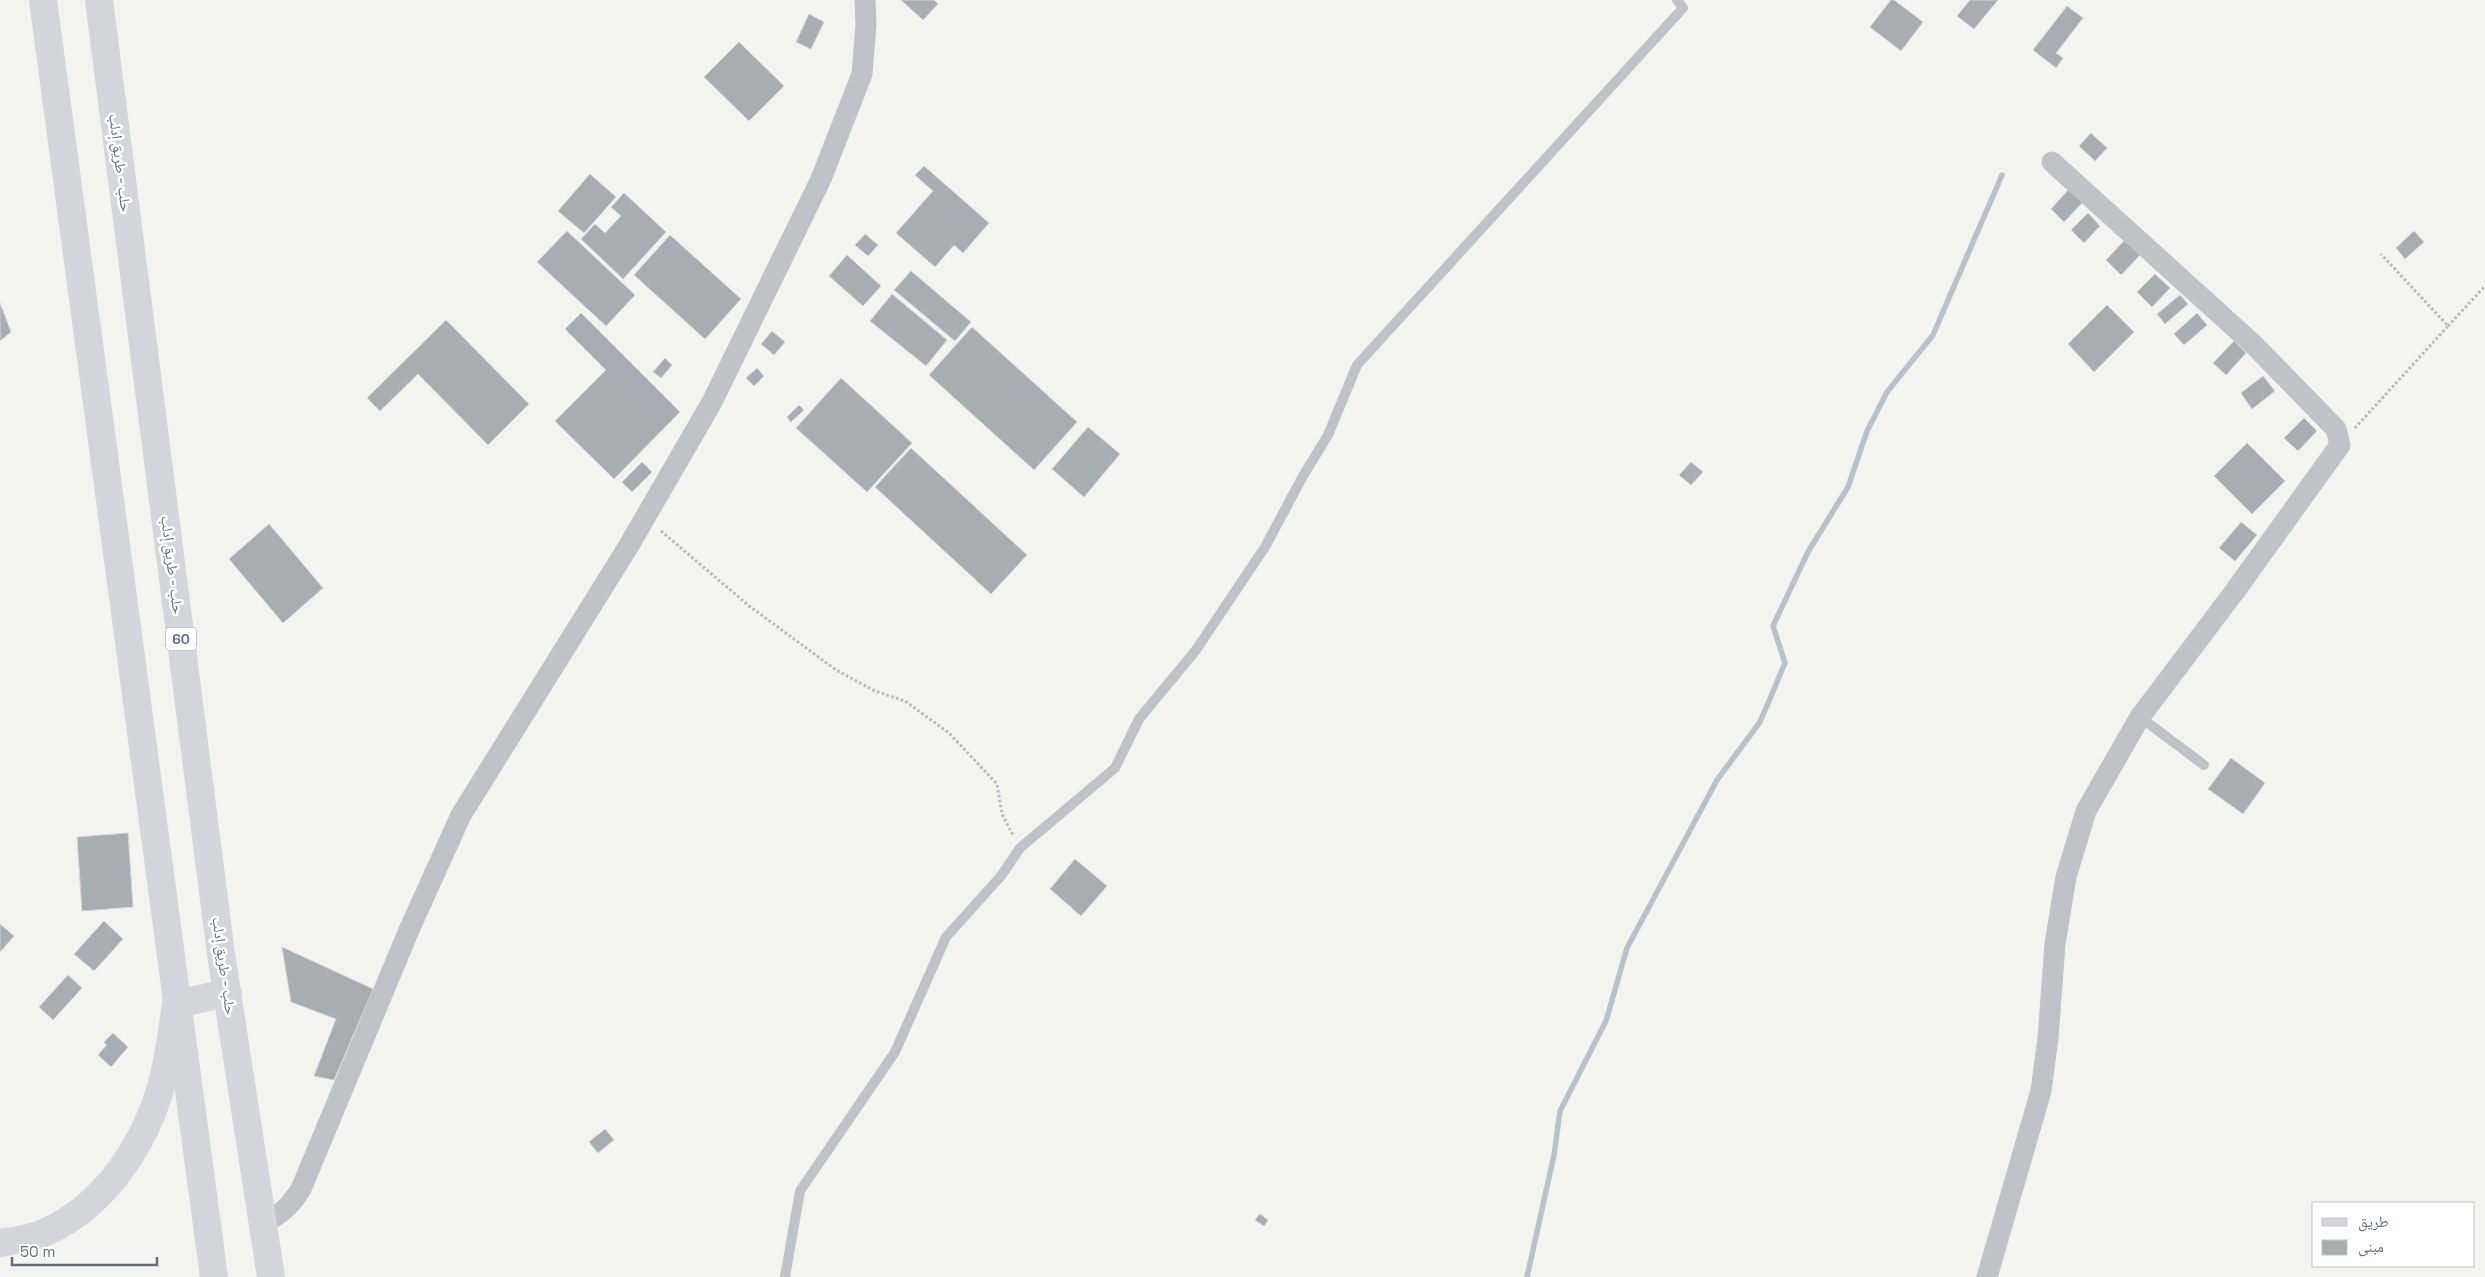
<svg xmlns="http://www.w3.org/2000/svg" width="2485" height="1277" font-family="'Space Grotesk','Noto Naskh Arabic',sans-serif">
	<rect width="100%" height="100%" fill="#f3f4f0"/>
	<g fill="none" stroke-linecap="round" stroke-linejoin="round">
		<path stroke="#bac1c8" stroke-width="5.5" d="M1527,1277l27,-122 6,-44 46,-90 21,-73 90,-168 43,-58 25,-59 -12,-37 35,-74 40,-65 19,-56 20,-39 46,-57 69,-160"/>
	</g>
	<g fill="#a8adb4" stroke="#d4d5d3">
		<path d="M901,0h33l4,4 -15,16z"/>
		<path d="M1891,0h3l29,22 -22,29 -31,-24z"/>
		<path d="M1970,0h28l-24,29 -17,-13z"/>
		<path d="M2067,6l16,12 -27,35 7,5 -7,10 -23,-18z"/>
		<path d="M809,14l15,8 -13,27 -15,-7z"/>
		<path d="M739,42l45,44 -35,35 -45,-44z"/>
		<path d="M2091,133l16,15 -12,13 -16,-15z"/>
		<path d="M924,166l65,57 -26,30 -9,-8 -19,22 -39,-34 37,-42 -18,-16z"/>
		<path d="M590,174l26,23 -32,36 -26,-22z"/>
		<path d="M2069,189l14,13 -19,20 -13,-13z"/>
		<path d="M624,193l42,39 -43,47 -42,-40 14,-15 10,9 16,-17 -10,-9z"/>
		<path d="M2088,213l12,13 -16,17 -13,-13z"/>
		<path d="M567,231l68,64 -29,31 -69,-64z"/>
		<path d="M2414,231l10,11 -19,17 -9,-11z"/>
		<path d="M865,234l13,11 -10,11 -13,-11z"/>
		<path d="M670,235l71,64 -36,40 -71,-64z"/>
		<path d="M2125,240l15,15 -19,20 -15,-15z"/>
		<path d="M847,255l34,31 -18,20 -34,-30z"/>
		<path d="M911,271l60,51 -16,19 -61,-51z"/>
		<path d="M2155,274l15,14 -18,19 -15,-15z"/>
		<path d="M892,294l55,46 -21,26 -56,-45z"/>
		<path d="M2180,295l8,9 -23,20 -8,-10z"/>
		<path d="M0,303l11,29 -11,9z"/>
		<path d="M2107,305l27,27 -40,40 -26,-28z"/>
		<path d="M581,313l99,99 -66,67 -59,-58 51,-51 -41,-41z"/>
		<path d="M2197,313l10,12 -23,20 -10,-11z"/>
		<path d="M446,320l83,84 -41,41 -70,-71 -38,37 -13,-13z"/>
		<path d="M972,327l105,95 -43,48 -105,-95z"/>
		<path d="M772,331l13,11 -11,13 -13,-11z"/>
		<path d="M2234,341l12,12 -20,22 -13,-12z"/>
		<path d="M665,358l7,7 -11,13 -8,-6z"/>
		<path d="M757,368l7,8 -10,10 -8,-8z"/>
		<path d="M2263,376l12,15 -23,18 -11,-16z"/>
		<path d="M841,378l71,65 -45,49 -71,-64z"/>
		<path d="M799,405l5,5 -13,12 -4,-5z"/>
		<path d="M2304,418l13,13 -19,20 -14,-13z"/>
		<path d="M1088,427l32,27 -36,43 -32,-28z"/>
		<path d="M2247,443l38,38 -33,33 -38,-38z"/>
		<path d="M911,448l116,107 -36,39 -116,-107z"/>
		<path d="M642,462l10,10 -20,20 -10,-10z"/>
		<path d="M1691,462l12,10 -12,13 -12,-10z"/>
		<path d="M2241,522l16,13 -22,26 -16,-13z"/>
		<path d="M269,524l54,64 -40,35 -54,-64z"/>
		<path d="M2231,758l34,25 -22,31 -35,-25z"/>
		<path d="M128,833l5,74 -51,4 -5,-74z"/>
		<path d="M1075,859l32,27 -26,30 -31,-27z"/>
		<path d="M104,921l19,18 -29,32 -20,-17z"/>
		<path d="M0,924l14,12 -14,16z"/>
		<path d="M282,947l91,42 -39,91 -20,-4 22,-57 -45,-17z"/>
		<path d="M68,975l14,13 -29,32 -14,-13z"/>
		<path d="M113,1033l15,14 -17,20 -13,-12 9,-10 -3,-3z"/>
		<path d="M605,1129l9,11 -16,13 -9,-11z"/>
		<path d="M1260,1214l8,6 -4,6 -9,-6z"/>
	</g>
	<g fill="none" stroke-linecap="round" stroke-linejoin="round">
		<g stroke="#b9babd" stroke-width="3" stroke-dasharray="2.5 2.5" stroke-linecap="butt">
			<path d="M2448,326l37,-40"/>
			<path d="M2355,428l93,-102 -67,-72"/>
			<path d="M661,531l87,74 88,65 39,21 30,10 44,32 48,51 5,30 11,21"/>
		</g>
		<g stroke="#bfc2c6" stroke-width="10">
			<path d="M2140,717l64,48"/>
			<path d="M785,1277l15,-86 95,-139 51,-115 55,-61 19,-28 95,-80 24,-49 57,-69 69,-103 38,-71 25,-41 29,-70 326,-357 -6,-8"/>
		</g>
		<g stroke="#bfc2c6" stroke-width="21">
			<path d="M264,1222c17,-7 27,-17 37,-33l108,-259 52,-115 167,-268 84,-145 109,-223 41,-105 4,-49 -1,-25"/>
			<path d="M1987,1277l54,-186 7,-53 7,-94 11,-67 20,-66 54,-94 95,-126 105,-146 -4,-16 -82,-84 -202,-183"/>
		</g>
		<g stroke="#d4d6db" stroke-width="28">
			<path d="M43,0l171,1277"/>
			<path d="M99,0l122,954 50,323"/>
			<path d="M176,1004l52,-11"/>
		</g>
		<path stroke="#d4d6db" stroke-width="28" d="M0,1243c14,-2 28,-4 41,-9 55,-22 94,-75 114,-129 12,-32 16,-67 21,-101"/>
	</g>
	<g text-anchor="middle" stroke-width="5" stroke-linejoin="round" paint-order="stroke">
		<rect fill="#fff" stroke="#939aa5" stroke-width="1" x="166" y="627.5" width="30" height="23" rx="4"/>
		<g font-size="14" font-weight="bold" fill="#656e7f">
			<text x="181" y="644">60</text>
		</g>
		<g font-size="15" fill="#656e7f" stroke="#fff">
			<text transform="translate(120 163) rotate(83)" y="5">حلب - طريق إدلب</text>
			<text transform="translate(172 565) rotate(83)" y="5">حلب - طريق إدلب</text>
			<text transform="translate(224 966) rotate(82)" y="5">حلب - طريق إدلب</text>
		</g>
	</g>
	<rect x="2312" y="1202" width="162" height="65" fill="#ffffff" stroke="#c1c5cc"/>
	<rect x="2322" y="1218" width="25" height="8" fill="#d4d6db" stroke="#c1c5cc"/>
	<text x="2358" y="1227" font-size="15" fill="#656e7f">طريق</text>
	<rect x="2322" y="1240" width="25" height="15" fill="#a8adb4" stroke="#c1c5cc"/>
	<text x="2358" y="1252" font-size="15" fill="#656e7f">مبنى</text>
	<path d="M12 1257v8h145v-8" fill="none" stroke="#656e7f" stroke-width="2.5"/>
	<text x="20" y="1257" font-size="15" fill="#656e7f" stroke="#ffffff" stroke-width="4" paint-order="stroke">50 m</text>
</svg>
